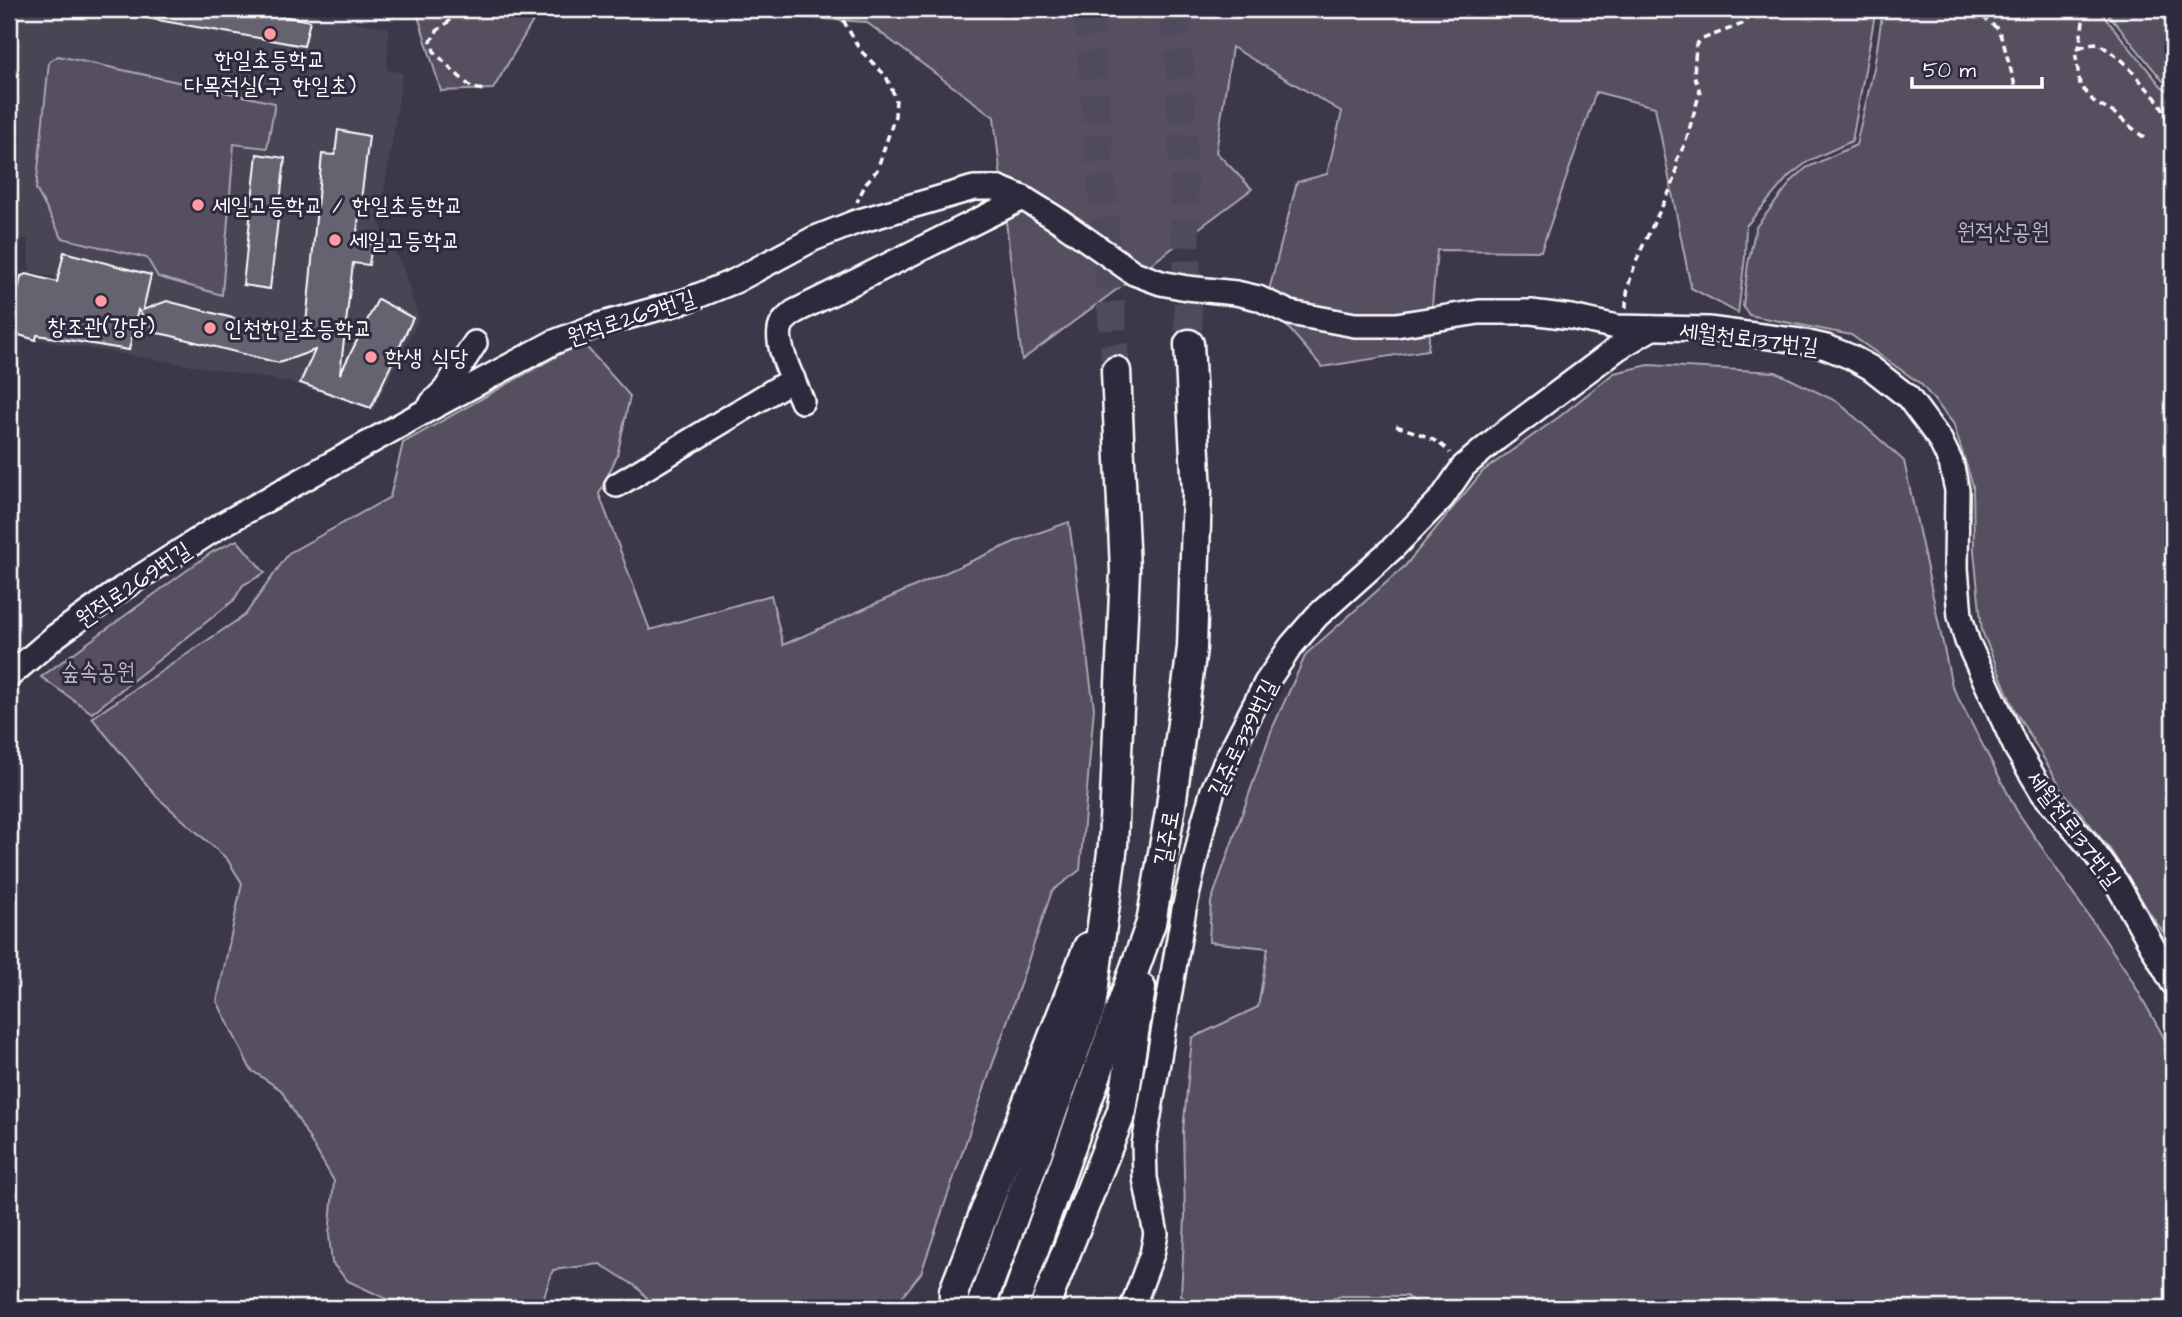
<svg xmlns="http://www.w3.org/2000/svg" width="2182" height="1317" font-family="'Architects Daughter','Poor Story',sans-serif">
	<rect width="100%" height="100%" fill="#3c3749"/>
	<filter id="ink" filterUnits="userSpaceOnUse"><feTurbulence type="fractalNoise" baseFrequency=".0143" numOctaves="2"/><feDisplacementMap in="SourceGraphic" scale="14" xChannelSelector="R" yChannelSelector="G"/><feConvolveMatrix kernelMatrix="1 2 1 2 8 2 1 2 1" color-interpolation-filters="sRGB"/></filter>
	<g filter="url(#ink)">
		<path fill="#494455" d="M9,9h274l106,19 -2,42 16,3 -24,150 24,44 16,52 -46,92 -84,-29 -250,-42 16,-63 -26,-5 -1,-32 -13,-4v-132z"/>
		<g fill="#555060" stroke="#aaa8b0" stroke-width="2">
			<path d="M416,9h124l-47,80 -52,2z"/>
			<path d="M778,9h1098l-24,132 -42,19 -21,16 -43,50 -1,31 -7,56 -47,-25 -36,-181 -59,-15 -55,159 -104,-1 -9,100 -106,17 -56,-65 31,-120 30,-8 15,-62 -110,-65 -16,105 36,37 -230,171 -28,-243 -128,-95 -84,-6z"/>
			<path d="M1883,9h215l64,78 11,6v853l-22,-31 -39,-63 -48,-60 -50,-83 -32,-78 -8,-80 -1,-65 -20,-63 -32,-39 -70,-49 -102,-20 -6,-9 5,-42 8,-37 36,-46 14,-13 50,-23 18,-77z"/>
			<path d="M2104,9h69v77l-10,-5z"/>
			<path d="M58,56l217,47 -8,45 -33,-4 -12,151 -64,-18 -11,-19 -85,-20 -26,-49 13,-127z"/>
			<path d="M582,342l48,54 -13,60 -18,38 51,136 121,-35 12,50 238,-106 48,-17 25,186 -14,162 -28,21 -131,382 -28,35h-237l-19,-21 -37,-23 -47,6 -13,38h-134l-58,-27 -16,-18 -3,-28 5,-54 -53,-91 -30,-20 -34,-69 25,-118 -15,-24 -70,-62 -65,-79 153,-103 44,-62 101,-56 13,-54z"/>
			<path d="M1649,365l127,7 62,30 66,59 48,225 65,125 112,164 44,79v254h-750l-17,-12h-66l-29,12h-110l-20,-12 4,-79 -2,-86 9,-93 66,-31 10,-59 -59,-6 2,-40 61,-173 34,-75 99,-88 78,-95 76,-54 55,-44z"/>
			<path d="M237,540l28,33 -22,12 -9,15 -142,113 -51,-36 171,-125z"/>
		</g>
		<g fill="#666270" stroke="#fff" stroke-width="2">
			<path d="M136,9h109l65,12 -6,25 -169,-30z"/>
			<path d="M338,130l31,6 -13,104 16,4 -3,21 -16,-2 -13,111 38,-75 35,19 -42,90 -71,-25 15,-33 -36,13 -111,-28 -11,-2 -19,-23 -9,40 -92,-15 -1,5 -17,-5 -9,-6 11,-53 6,-2 30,8 7,-30 87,23 -8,35 24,-9 112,29 5,-3 21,8 17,-181 13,1z"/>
			<path d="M257,154l28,4 -15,131 -27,-4z"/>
		</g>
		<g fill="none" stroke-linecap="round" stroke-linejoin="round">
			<g stroke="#504b5b" stroke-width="28" stroke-dasharray="28 14" stroke-linecap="butt">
				<path d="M1088,9l28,362"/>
				<path d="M1173,9l7,59 9,276"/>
			</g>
			<defs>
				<g id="minor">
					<path d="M802,401c-7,-18 -30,-59 -20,-77 2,-4 9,-9 12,-12l229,-114"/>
					<path d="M432,403l13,-13 30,-47"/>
					<path d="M617,485l176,-106"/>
					<path d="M9,676l48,-41 66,-47 95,-61 206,-115 130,-70 45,-17 86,-24 50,-20 78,-42 43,-17 118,-34h25l24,10 37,23 74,52 27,10 26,5 49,5 22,5 32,15 65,12h41l83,-13h52l40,5 46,10 91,2 92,12 26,6 25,10 20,11 37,29 32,43 11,23 6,27 -1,78 4,48 7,25 49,107 27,45 47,54 26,35 57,101"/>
					<path d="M1132,1308l20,-54 4,-20 -11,-56 -1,-33 40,-236 20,-88 9,-31 14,-31 39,-76 25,-37 26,-30 77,-69 48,-49 22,-32 32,-27 122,-91 34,-20"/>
				</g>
				<g id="major">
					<path d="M954,1308v-17l134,-344"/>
					<path d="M980,1308l111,-301 22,-162 12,-275 -9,-199"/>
					<path d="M1013,1308l138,-385 20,-117 21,-158 5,-156 -8,-148"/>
					<path d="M1044,1308l78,-197 19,-123"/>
				</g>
			</defs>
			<use href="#minor" stroke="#fff" stroke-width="28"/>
			<use href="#major" stroke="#fff" stroke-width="33"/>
			<g stroke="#fff" stroke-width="3.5" stroke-dasharray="7 5" stroke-linecap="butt">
				<path d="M452,9v10l-15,12 -6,10 3,10 16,17 22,20 12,2"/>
				<path d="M840,9l2,9 18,32 26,26 10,23 -1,17 -18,54 -11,13 -9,19"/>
				<path d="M1973,9l25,20 6,16 12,44"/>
				<path d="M2085,9l-6,39 -4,2 5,35 15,18 19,10 33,27"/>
				<path d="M2079,48l10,-4 9,-1 25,18 37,42 13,28"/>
				<path d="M1626,308c-1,-40 35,-94 50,-132l1,-17 8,-15 15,-52 -6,-17 2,-30 4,-5 42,-16 13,-15"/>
				<path d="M1396,426c19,6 41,12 54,27"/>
			</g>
			<use href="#minor" stroke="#2f2a3d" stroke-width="23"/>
			<use href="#major" stroke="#2f2a3d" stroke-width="28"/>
		</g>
	</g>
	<g fill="#ff9aa2" stroke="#2f2a3d" stroke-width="2.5">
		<circle cx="270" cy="34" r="7"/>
		<circle cx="198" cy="205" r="7"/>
		<circle cx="335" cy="240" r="7"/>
		<circle cx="101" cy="301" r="7"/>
		<circle cx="210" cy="328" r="7"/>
		<circle cx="371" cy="357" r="7"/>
	</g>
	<g text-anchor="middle" stroke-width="6" stroke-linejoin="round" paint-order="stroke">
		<g font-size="23" fill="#fff" stroke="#2f2a3d" text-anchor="start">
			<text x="270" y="67" text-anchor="middle">한일초등학교<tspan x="270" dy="26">다목적실(구 한일초)</tspan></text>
			<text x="212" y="213">세일고등학교 / 한일초등학교</text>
			<text x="349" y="248">세일고등학교</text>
			<text x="101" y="334" text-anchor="middle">창조관(강당)</text>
			<text x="224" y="336">인천한일초등학교</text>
			<text x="385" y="365">학생 식당</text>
		</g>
		<g font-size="23" fill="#bbb9bf" stroke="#2f2a3d">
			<text x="2003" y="239">원적산공원</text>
			<text x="98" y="679">숲속공원</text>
		</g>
		<g font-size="23" fill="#fff" stroke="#2f2a3d">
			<text transform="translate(631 317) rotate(-18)" y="8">원적로269번길</text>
			<text transform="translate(1749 338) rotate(7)" y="8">세월천로137번길</text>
			<text transform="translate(133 584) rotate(-34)" y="8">원적로269번길</text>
			<text transform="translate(1242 738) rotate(-64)" y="8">길주로339번길</text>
			<text transform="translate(2074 829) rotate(53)" y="8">세월천로137번길</text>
			<text transform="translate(1166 838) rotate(-80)" y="8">길주로</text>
		</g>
	</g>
	<rect width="2182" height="1317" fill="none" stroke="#2f2a3d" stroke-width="35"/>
	<rect x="18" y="18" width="2147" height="1282" fill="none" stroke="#fff" stroke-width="2.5" filter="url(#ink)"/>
	<path d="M1912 77v10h130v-10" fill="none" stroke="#ffffff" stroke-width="3.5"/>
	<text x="1923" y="77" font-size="21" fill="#ffffff" stroke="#2f2a3d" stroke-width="5" paint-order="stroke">50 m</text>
</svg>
